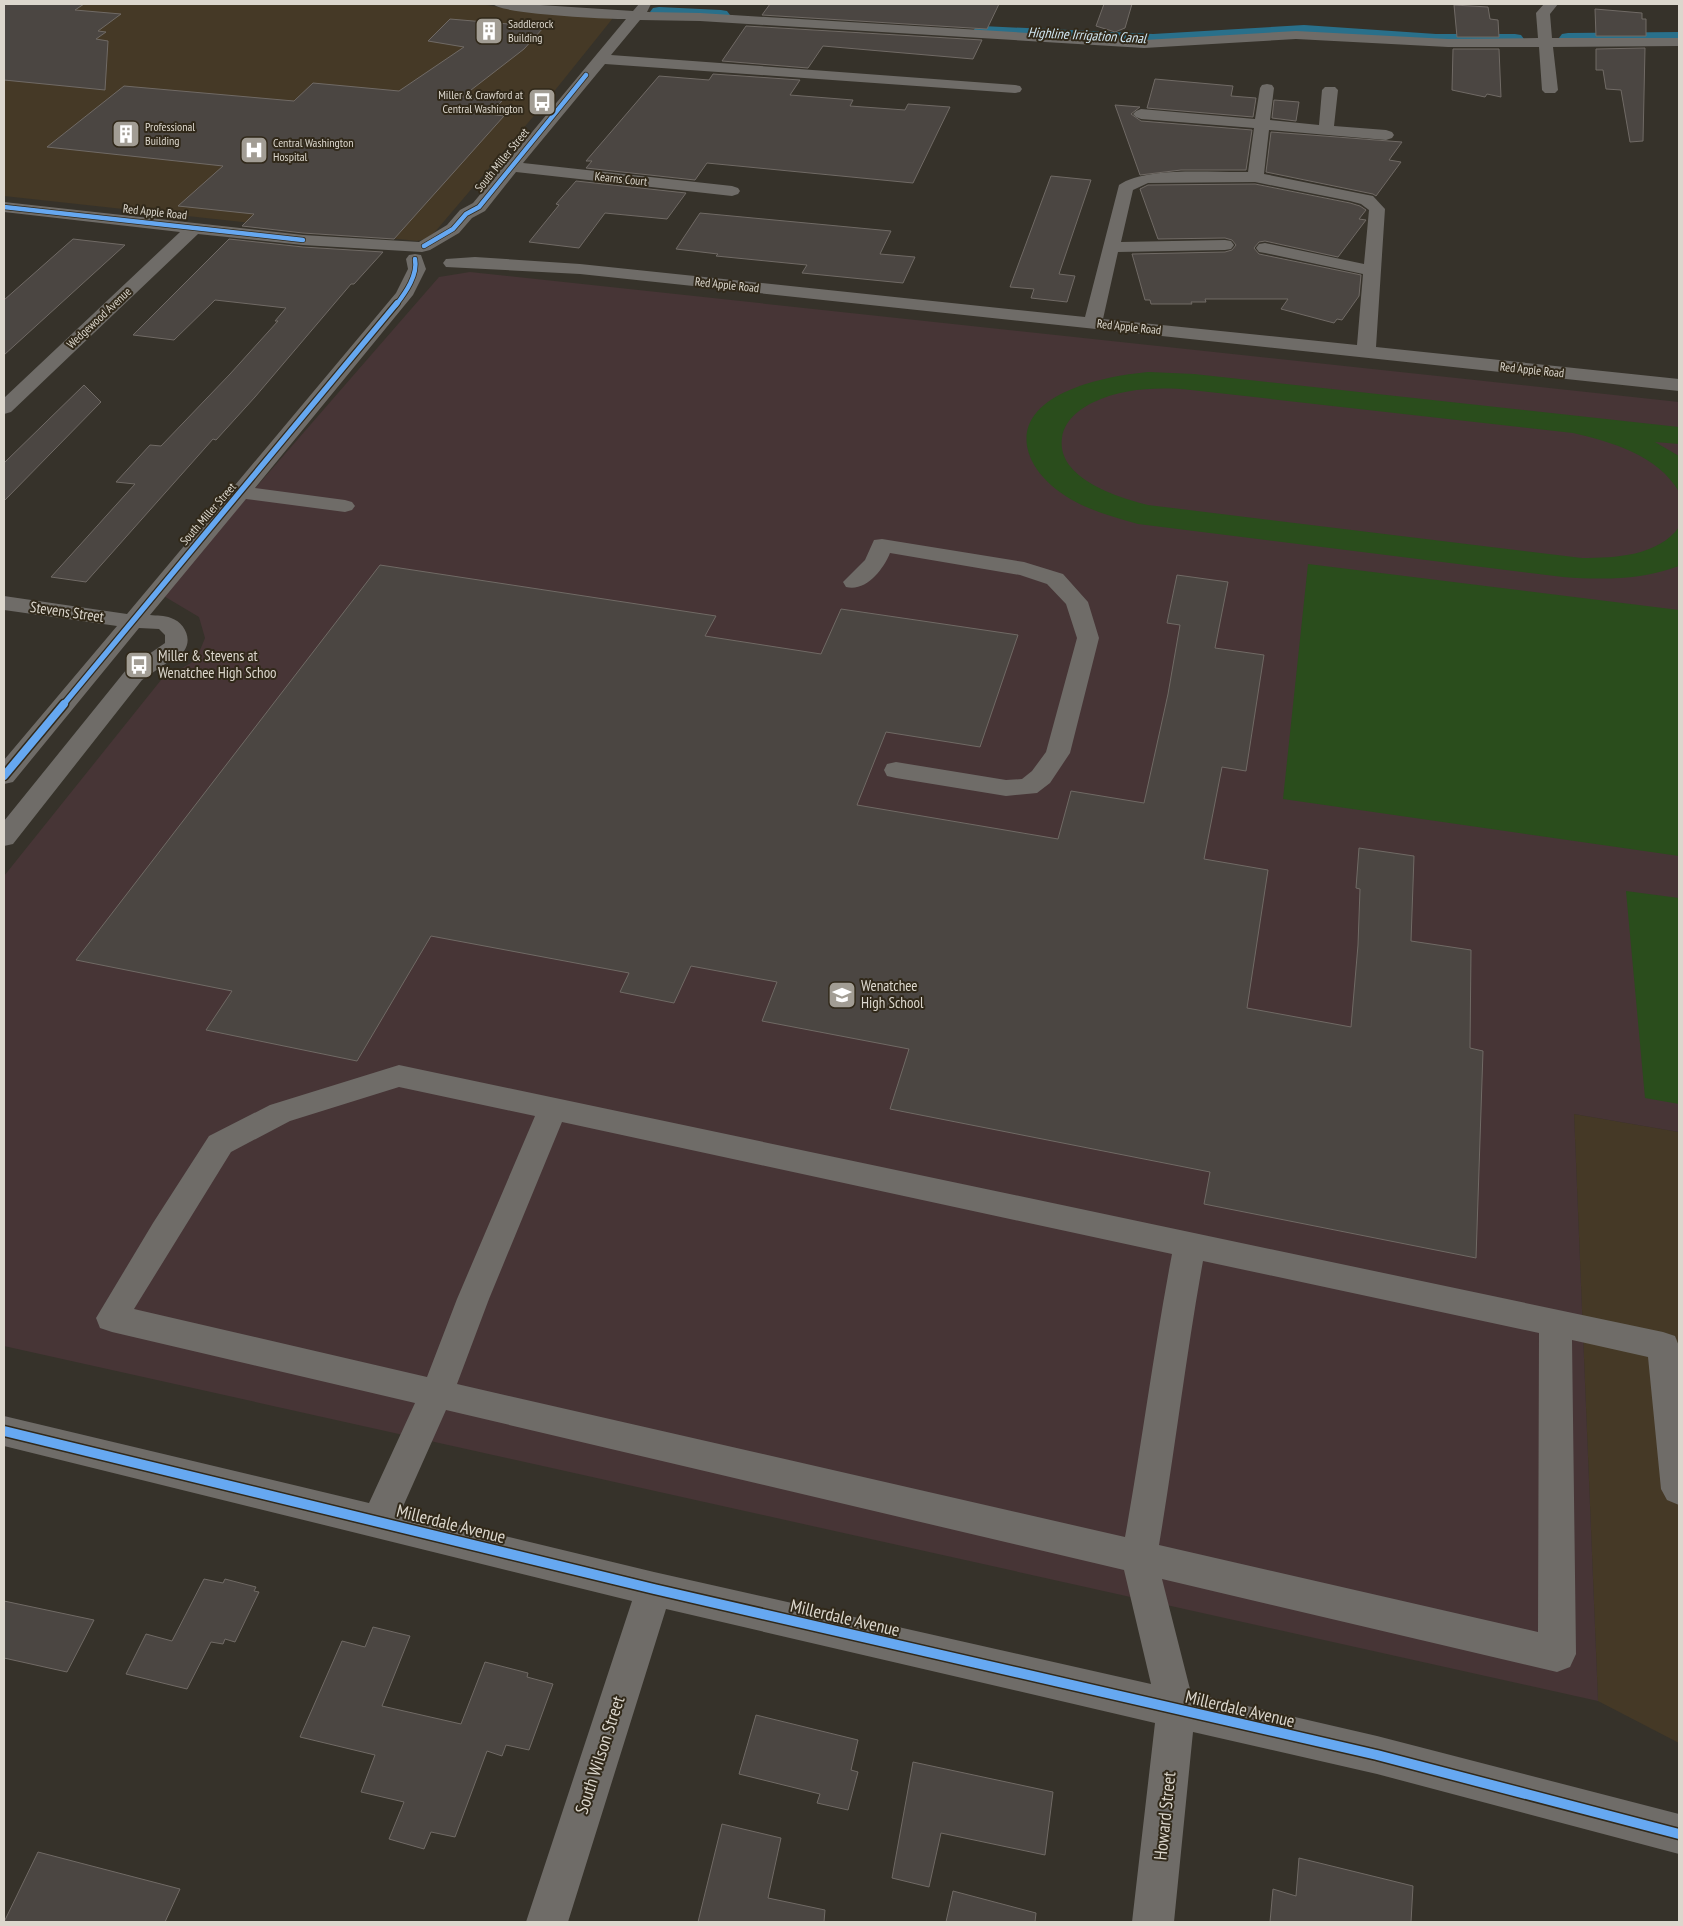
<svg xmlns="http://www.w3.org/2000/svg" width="1683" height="1926" font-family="'PT Sans Narrow',sans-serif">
	<rect width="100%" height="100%" fill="#36322a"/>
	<g fill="#453926">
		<path d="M4,4h477l23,4 109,10 -69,86 -110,129 -9,6 -8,2 -413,-45z"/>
		<path d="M1574,1114l105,18v611l-81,-42z"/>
	</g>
	<path fill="#473536" d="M470,272l1209,130v730l-105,-18 24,587 -1594,-355v-470l157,-196 35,-20 9,-22 -6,-21 -37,-22 277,-318z"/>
	<g fill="#2a4d1c">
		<path d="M1149,372l45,2 485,53v17l-24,-2 24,14v36c-21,-37 -68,-50 -106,-59l-382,-43c-32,-3 -67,-2 -97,12 -15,7 -30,19 -32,36 -6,40 56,60 86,67l434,53c33,0 76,-2 97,-31v39c-38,14 -76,14 -116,11l-425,-53c-28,-8 -58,-16 -81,-34 -14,-11 -27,-26 -30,-44 -8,-55 84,-71 122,-74z"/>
		<path d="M1308,564l371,46v246l-396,-57z"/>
		<path d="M1626,891l53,7v206l-34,-6z"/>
	</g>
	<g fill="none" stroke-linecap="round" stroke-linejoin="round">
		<g fill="#29708b" fill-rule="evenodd">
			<path d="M659,7l62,3 6,1 3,4 -3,4 -6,1 -68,-4 -3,-4 3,-4z"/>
			<path d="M1304,25l132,9h79l6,1 3,4 -3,4 -6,1h-79l-132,-9 -151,9 -171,-8 -6,-1 -3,-4 3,-4 6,-1 171,8z"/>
			<path d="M1679,32v10l-111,1 -6,-1 -3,-4 3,-4 6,-1z"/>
		</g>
	</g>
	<g fill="#4b4642" stroke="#706a65">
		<path d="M4,4h80l-9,6 46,4 -23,17 8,1 -10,7 12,2 -3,49 -101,-10z"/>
		<path d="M770,4h229l-12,25 -225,-14z"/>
		<path d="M1104,4h28l-7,24 -10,4 -19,-6z"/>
		<path d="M1454,5l34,2 2,12 8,1 1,17h-42z"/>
		<path d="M1595,9l47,4v6h4v17h-50z"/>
		<path d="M450,19l94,8 -20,22 -62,48 40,4 -12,13 14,2 -110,123 -91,-6 -61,-7 12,-12 -76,-8 45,-40 -176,-19 77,-61 170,15 19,-18 86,8 65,-44 -36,-6z"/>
		<path d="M746,26l236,14 -9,19 -150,-13 -15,22 -86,-7z"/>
		<path d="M1645,48l-2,93 -13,1 -9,-52 -15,-1 -3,-19h-7v-21z"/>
		<path d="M1453,49h46l2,48 -14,-3 -2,3 -33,-7z"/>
		<path d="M713,74l87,6 -10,15 63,5 -3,6 55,4 3,-6 42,3 -37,76 -206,-20 -12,17 -109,-12 6,-7h-6l73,-85 50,4z"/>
		<path d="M1155,79l78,7 -2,10 25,2 -3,19 -106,-9z"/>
		<path d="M1274,100l25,2 -3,19 -24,-3z"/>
		<path d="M1115,105l25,2 -9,7 10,7 111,9 -6,40h-65l-41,5z"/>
		<path d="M1271,132l131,10 -13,18 12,2 -25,34 -3,-2 -107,-22z"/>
		<path d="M1051,176l40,4 -32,94 16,2 -8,26 -36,-4 3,-9 -24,-2z"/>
		<path d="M576,181l110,12 -19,26 -62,-6 -26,35 -50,-6 30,-37 -3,-1z"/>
		<path d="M1255,184l95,19 10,3 6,4 -7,9 7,1 -28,37 -73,-16 -6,1 -5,6 5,6 102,21 -2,21 -17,24 -5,-1 -3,4 -53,-14 7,-10h-83l1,3h-15l1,2h-41l-1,-4h-5l-13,-46 93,-2 7,-2 4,-5 -4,-5 -7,-2 -67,1 -18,-50 8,-4z"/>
		<path d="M700,213l191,18 -11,23 35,3 -12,26 -101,-10 5,-8 -91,-9 2,-2 -42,-5z"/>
		<path d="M73,239l52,6 -121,110v-55z"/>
		<path d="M229,239l74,8 80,5 -29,32h-3l-96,113 -39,43 -3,-1 -127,143 -35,-5 84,-93 -19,-2 34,-37 11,1 69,-72 48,-53h-3l11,-13 -71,-8 -41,40 -41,-5z"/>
		<path d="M84,385l17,17 -97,99v-38z"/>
		<path d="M380,565l336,51 -11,20 116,18 20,-45 177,26 -38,112 -94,-15 -29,73 201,34 13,-48 73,12 24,-109 12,-69 -13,-2 10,-48 51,7 -13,66 49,7 -18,116 -24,-4 -18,92 64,11 -21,138 104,19 7,-82 2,-56 -4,-1 3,-40 55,8 -3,85 60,9 -1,98 13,3 -7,207 -272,-54 6,-32 -320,-63 19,-60 -147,-28 15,-39 -86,-16 -17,37 -54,-11 9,-19 -198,-37 -74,125 -151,-31 26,-39 -156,-31z"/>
		<path d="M204,1579l19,4 2,-4 31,8 -2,4 5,1 -24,50 -10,-3 -2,5 -12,-2 -24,47 -61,-15 20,-40 26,7z"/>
		<path d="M4,1601l90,19 -27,52 -63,-14z"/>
		<path d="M373,1627l37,9 -28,70 79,18 24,-62 43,11 -1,4 26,7 -24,66 -23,-5 -4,11 -15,-5 -32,86 -24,-5 -7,17 -35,-10 15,-37 -43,-10 14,-37 -75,-18 42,-96 23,6z"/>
		<path d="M756,1715l102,25 -7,30 7,2 -10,38 -31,-7 3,-9 -81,-20z"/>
		<path d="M913,1762l140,30 -8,63 -104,-22 -12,54 -37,-9z"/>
		<path d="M722,1824l59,14 -13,60 57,12 -1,12h-126z"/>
		<path d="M38,1852l142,37 -15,33h-161z"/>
		<path d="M1299,1858l114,28 -2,36h-141l3,-33 23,7z"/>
		<path d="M953,1891l83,22 -1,9h-89z"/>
	</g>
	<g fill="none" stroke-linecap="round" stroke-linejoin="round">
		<g fill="#6f6c68" fill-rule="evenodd">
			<path d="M493,4h32l108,7 6,-7h12l-4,8 53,1 444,27 152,-9 152,8 90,-1 -2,-25 8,-9h14l-8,10 2,24h127v8l-126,1 5,43 -3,3h-10l-3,-3 -3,-43h-91l-152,-8 -152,9 -444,-27 -60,-1 -29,35 404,30 5,1 2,3 -2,3 -5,1 -410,-29 -82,99 209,23 6,2 2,3 -2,3 -6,2 -216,-24 -31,39 -13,7 -13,15 -29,17 -8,2 -119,-7 -105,-11 -187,178 -7,2v-16l176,-166 -176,-20v-10l299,33 116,7 28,-17 13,-15 13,-7 153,-184c-19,0 -125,-5 -133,-15z"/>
			<path d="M1267,84l5,1 2,3 -4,32 49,5 3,-35 3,-3h10l3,3 -4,36 52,4 6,2 2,3 -2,3 -6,2 -117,-10 -5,44 109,22 12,13 -9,138 303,32v12l-1099,-117 -134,-7 -3,-4 3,-4 29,-2 105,7 505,53 34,-132c28,-19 94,-12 129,-13l6,-44 -113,-9 -5,-2 -3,-3 3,-3 5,-2 114,10 5,-31 2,-3zM1255,182l95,19 11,3 8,6 -5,54 -99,-21 -6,1 -3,4 3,4 6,1 98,21 -6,71 -254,-26 15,-67 107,-2 6,-1 3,-4 -3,-4 -6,-1 -104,2 12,-52 15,-7z"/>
			<path d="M415,254l6,1 5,14 -13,26 -158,193 90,12 7,2 3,4 -3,4 -7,2 -99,-13 -96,116c7,1 14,0 21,3 13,4 22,21 13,33l-42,29 -129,164 -9,2v-25l122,-151 39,-27v-8l-6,-6 -20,-1 -126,154 -9,2v-24l113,-134 -113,-16v-14l123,18 269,-321 12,-24 -2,-10 3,-4z"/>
			<path d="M882,539l142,23 39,12 25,28 11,36 -29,115 -20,30 -13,10 -31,3 -110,-18 -9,-2 -3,-6 3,-6 9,-2 110,18 16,-1 10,-8 14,-19 31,-114 -11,-34 -19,-20 -27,-9 -130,-22c-7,17 -24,39 -44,34l-3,-5 22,-22 9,-20z"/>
			<path d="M399,1065l1264,267 12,4 4,10v159l-12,-5 -6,-11 -13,-132 -76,-17 4,314 -6,13 -13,5 -395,-93 29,114 186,43 302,78v40l-302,-80 -184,-42 -19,190h-42l23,-199 -489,-114 -98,313h-42l106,-321 -628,-155v-30l365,87 46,-100 -303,-71 -12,-4 -4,-10 57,-95 56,-87 61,-31zM399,1087l136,29 -78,183 -30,78 -293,-68 97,-157 59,-31zM562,1122l610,132c-18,94 -30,189 -47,283l-668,-153 32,-85zM1203,1261l336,72 -1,299 -379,-87c16,-95 27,-190 44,-284zM446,1410l678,160 27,114 -497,-112 -253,-61z"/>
		</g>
		<defs>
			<g id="cycleway-far3">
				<path d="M4,207l299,33"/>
				<path d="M424,246l29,-17 13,-15 13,-7 107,-132"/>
				<path d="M396,305c10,-13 22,-30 19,-46"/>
			</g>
			<path id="cycleway-far2" d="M63,705l334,-402"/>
			<path id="cycleway-far1" d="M4,776l60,-72"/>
			<path id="cycleway" d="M4,1431l650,158 723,166 302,79"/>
		</defs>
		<use href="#cycleway-far3" stroke="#31291a" stroke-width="6"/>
		<use href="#cycleway-far2" stroke="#31291a" stroke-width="8"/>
		<use href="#cycleway-far1" stroke="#31291a" stroke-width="11"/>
		<use href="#cycleway" stroke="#31291a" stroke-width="13"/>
		<use href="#cycleway-far3" stroke="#66a8f1" stroke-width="4.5"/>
		<use href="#cycleway-far2" stroke="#66a8f1" stroke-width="5.5"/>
		<use href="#cycleway-far1" stroke="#66a8f1" stroke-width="8"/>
		<use href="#cycleway" stroke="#66a8f1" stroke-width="10"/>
	</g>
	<defs>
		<symbol id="building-square" viewBox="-11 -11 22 22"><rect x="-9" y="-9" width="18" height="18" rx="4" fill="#a29d94" stroke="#31291a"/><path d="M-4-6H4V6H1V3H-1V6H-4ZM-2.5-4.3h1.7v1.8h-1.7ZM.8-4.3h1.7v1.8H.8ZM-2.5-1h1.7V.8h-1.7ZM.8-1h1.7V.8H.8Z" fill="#fff"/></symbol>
		<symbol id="bus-square" viewBox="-11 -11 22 22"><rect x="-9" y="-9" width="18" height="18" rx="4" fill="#a29d94" stroke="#31291a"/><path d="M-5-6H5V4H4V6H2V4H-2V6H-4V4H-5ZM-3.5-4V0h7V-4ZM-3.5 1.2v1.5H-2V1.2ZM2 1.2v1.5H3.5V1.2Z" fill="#fff"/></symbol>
		<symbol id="hospital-square" viewBox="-11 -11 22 22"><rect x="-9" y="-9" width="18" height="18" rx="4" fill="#a29d94" stroke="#31291a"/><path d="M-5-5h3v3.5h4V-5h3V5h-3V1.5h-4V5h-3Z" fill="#fff"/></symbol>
		<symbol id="school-square" viewBox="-11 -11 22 22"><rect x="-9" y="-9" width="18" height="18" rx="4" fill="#a29d94" stroke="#31291a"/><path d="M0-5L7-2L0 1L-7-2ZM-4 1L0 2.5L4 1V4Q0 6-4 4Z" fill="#fff"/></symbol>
	</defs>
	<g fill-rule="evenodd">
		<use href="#building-square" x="473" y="15" width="32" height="32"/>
		<use href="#bus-square" x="526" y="86" width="32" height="32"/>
		<use href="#building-square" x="110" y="118" width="32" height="32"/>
		<use href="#hospital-square" x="238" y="134" width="32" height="32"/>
		<use href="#bus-square" x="123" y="649" width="32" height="32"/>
		<use href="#school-square" x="826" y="979" width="32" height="32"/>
	</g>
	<g text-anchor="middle" stroke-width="4" stroke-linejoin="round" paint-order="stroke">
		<g font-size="12" fill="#dcd7cd" stroke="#31291a" text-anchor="start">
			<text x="508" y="28">Saddlerock<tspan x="508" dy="14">Building</tspan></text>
			<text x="523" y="99" text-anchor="end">Miller &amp; Crawford at<tspan x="523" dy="14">Central Washington</tspan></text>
			<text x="145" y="131">Professional<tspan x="145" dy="14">Building</tspan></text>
			<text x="273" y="147">Central Washington<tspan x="273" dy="14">Hospital</tspan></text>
		</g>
		<g font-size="12" fill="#dcd7cd" stroke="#31291a">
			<text transform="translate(502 160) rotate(-51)" y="4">South Miller Street</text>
			<text transform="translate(621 179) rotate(6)" y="4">Kearns Court</text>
			<text transform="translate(155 212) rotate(6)" y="4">Red Apple Road</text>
			<text transform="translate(727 285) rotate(6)" y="4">Red Apple Road</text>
			<text transform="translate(99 318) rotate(-43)" y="4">Wedgewood Avenue</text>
			<text transform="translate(1129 327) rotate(6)" y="4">Red Apple Road</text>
			<text transform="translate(1532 370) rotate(6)" y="4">Red Apple Road</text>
			<text transform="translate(208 514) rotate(-49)" y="4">South Miller Street</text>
		</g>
		<g font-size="14" font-style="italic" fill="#d1e7f2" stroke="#31291a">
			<text transform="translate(1087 35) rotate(3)" y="5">Highline Irrigation Canal</text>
		</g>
		<g font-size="15" fill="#dcd7cd" stroke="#31291a">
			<text transform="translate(67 612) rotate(8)" y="5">Stevens Street</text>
		</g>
		<g font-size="15" fill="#dcd7cd" stroke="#31291a" text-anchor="start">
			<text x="158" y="661">Miller &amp; Stevens at<tspan x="158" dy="17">Wenatchee High Schoo</tspan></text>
			<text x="861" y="991">Wenatchee<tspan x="861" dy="17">High School</tspan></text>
		</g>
		<g font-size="18" fill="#dcd7cd" stroke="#31291a">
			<text transform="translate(451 1524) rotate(14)" y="6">Millerdale Avenue</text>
			<text transform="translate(845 1618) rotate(13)" y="6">Millerdale Avenue</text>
			<text transform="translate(1240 1709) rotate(13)" y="6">Millerdale Avenue</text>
			<text transform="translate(600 1755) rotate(-72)" y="6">South Wilson Street</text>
			<text transform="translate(1165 1816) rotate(-84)" y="6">Howard Street</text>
		</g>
	</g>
	<rect width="1683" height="1926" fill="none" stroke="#dcd7cd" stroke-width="10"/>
</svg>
